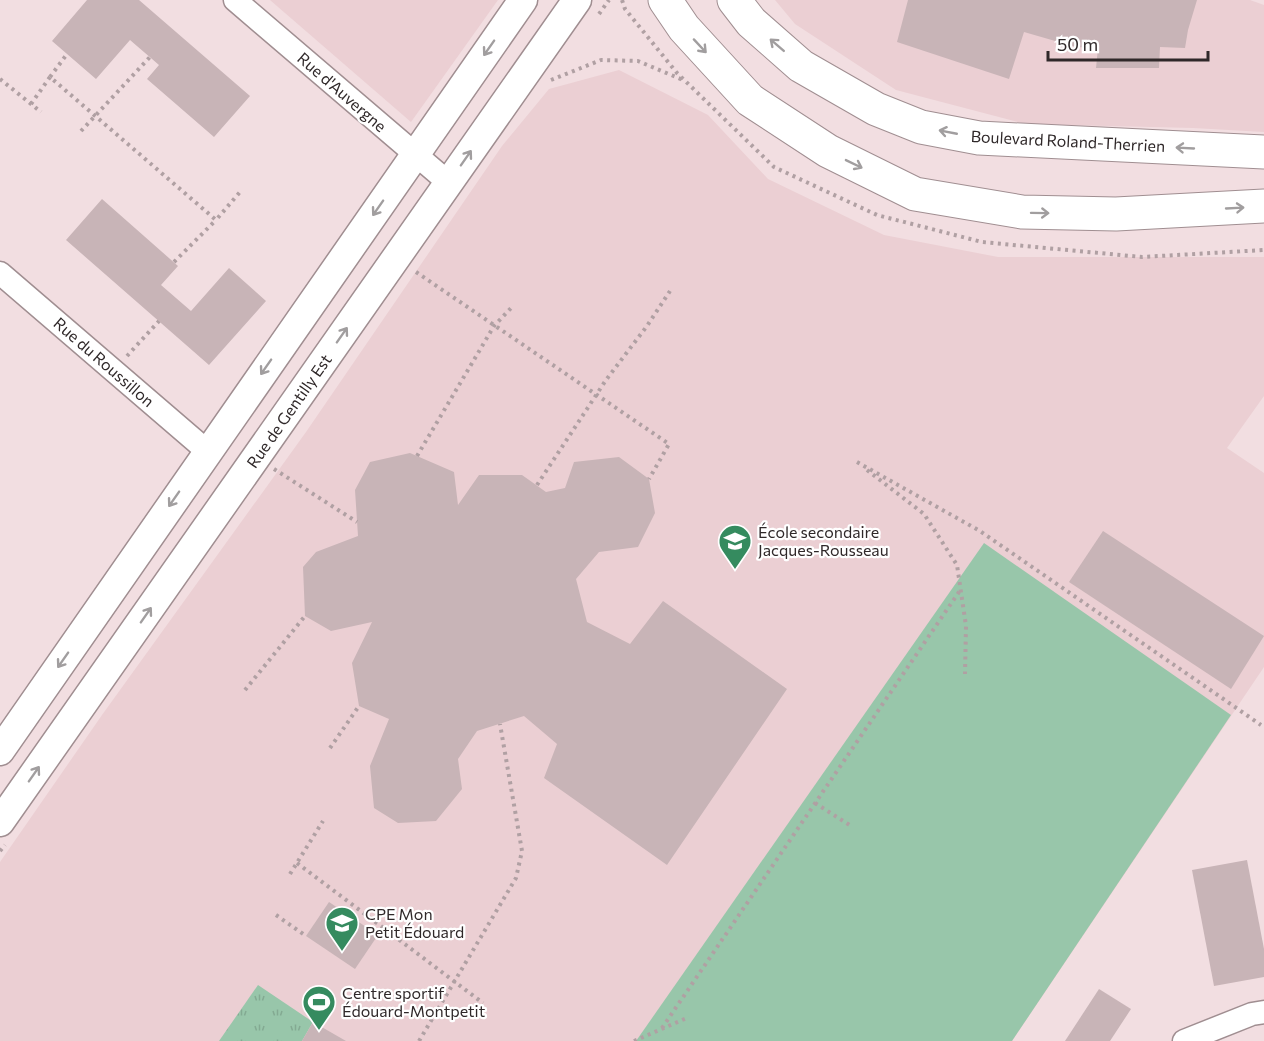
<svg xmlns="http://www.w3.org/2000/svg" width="1264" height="1041" font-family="Commissioner,sans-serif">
	<defs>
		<pattern id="grass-tufts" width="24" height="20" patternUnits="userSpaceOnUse" patternTransform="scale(1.5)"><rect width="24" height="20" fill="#98c6aa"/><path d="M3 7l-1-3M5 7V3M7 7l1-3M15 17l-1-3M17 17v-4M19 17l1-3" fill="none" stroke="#83aa92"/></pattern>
	</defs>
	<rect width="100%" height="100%" fill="#f2dee1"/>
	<g fill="#ebcfd3">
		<path d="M270,0h228l-87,122z"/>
		<path d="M775,0h475l14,5v127l-71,-4 -167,-4 -130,-34 -101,-66z"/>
		<path d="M619,70l89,45 60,64 116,56 114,22h266v139l-37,52 37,25v194l-252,374h-1012v-179l102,-147 204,-283 196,-286 47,-57z"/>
	</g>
	<path fill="url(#grass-tufts)" d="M258,985l55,37 -11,19h-83z"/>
	<path fill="#98c6aa" d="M984,543l247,172 -219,326h-376z"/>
	<g fill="#c8b4b7">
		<path d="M87,0h52l111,96 -36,41 -67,-58 12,-14 -29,-25 -34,39 -44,-38z"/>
		<path d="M908,0h289l-9,30 -3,18 -25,-1 -1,21h-63l2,-20 -22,-1 -52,-15 -15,47 -112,-37z"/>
		<path d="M102,199l76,67 -17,19 30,26 38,-43 37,33 -57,64 -143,-125z"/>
		<path d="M410,453l44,19 4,33 21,-30h43l24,17 19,-4 9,-26 45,-5 30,22 6,34 -17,34 -39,5 -23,27 11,43 43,22 33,-43 124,88 -120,176 -123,-87 13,-34 -33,-28 -47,15 -19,28 4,30 -26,32 -38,2 -24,-15 -4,-42 19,-47 -30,-13 -7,-43 20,-41 -41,9 -26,-15 -2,-49 13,-15 42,-16 -3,-46 15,-28z"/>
		<path d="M1103,531l161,105 -33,53 -162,-107z"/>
		<path d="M1247,860l17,89v28l-50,9 -22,-116z"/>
		<path d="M329,902l49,33 -23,34 -49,-33z"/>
		<path d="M1099,989l32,20 -21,32h-45z"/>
		<path d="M313,1022l33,19h-44z"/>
	</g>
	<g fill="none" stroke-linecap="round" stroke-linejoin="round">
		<defs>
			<g id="minor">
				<path d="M235,0l214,183"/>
				<path d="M0,273l207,178"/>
				<path d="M1184,1041l68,-27 12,-2"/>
			</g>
			<g id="tertiary">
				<path d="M0,751l523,-751"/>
				<path d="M0,822l577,-822"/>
			</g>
			<g id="secondary">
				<path d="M665,0l19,28 66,72 78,51 87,43 107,18 94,2 148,-8"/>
				<path d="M734,0l17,22 50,44 75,43 45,18 58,11 285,14"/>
			</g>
		</defs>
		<use href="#minor" stroke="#a08e91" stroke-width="25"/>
		<use href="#tertiary" stroke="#a08e91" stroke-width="31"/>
		<use href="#secondary" stroke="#a08e91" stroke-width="35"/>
		<g stroke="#b0a0a3" stroke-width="4" stroke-dasharray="3 4.5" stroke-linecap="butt">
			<path d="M622,0l3,9 52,64 97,94 103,48 105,27 160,15 122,-7"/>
			<path d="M599,14l10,-14"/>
			<path d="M50,77l17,-23"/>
			<path d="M0,79l41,33"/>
			<path d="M551,80l50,-20 37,1 45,19"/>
			<path d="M31,104l19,-27 166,143 24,-28"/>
			<path d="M81,131l69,-74"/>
			<path d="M174,262l42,-42"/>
			<path d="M416,272l253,172 -20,35"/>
			<path d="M127,356l32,-35"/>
			<path d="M417,456l77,-130 18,-19"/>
			<path d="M857,462l123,69 281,194"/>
			<path d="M274,469l83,53"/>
			<path d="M867,470l57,44 33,51 9,61 -1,48"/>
			<path d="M537,485l69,-105 41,-54 23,-35"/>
			<path d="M245,690l60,-74"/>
			<path d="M330,748l29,-42"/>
			<path d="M815,803l36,23"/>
			<path d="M0,851l5,-6"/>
			<path d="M297,863l186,140"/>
			<path d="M290,874l33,-53"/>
			<path d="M276,915l30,21"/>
			<path d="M662,1028l299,-439"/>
			<path d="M634,1041l55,-24"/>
		</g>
		<use href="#minor" stroke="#fff" stroke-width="22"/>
		<use href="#tertiary" stroke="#fff" stroke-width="28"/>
		<use href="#secondary" stroke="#fff" stroke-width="33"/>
		<path stroke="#b0a0a3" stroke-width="4" stroke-dasharray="3 4.5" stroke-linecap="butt" d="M419,1041l97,-163 6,-27 -22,-127"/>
	</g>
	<defs><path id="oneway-shaft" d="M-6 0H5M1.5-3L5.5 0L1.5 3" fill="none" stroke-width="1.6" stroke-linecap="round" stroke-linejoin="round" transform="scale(1.5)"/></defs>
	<g stroke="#a19e9f">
		<use href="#oneway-shaft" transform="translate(777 45) rotate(-139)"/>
		<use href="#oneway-shaft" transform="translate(700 46) rotate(47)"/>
		<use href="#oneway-shaft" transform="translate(489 48) rotate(125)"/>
		<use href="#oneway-shaft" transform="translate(948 132) rotate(-169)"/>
		<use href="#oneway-shaft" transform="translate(1185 148) rotate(-177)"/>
		<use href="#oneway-shaft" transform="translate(466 158) rotate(-55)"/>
		<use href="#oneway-shaft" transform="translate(854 164) rotate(26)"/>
		<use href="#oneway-shaft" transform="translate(378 208) rotate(125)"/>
		<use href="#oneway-shaft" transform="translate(1235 208) rotate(-3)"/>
		<use href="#oneway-shaft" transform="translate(1040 213) rotate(1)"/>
		<use href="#oneway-shaft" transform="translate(342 335) rotate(-55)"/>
		<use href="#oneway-shaft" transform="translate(266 367) rotate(125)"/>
		<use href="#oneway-shaft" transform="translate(174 499) rotate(125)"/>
		<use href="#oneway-shaft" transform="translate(146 615) rotate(-55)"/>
		<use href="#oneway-shaft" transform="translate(63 660) rotate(125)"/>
		<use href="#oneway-shaft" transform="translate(34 774) rotate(-55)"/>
	</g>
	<defs>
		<symbol id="school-pin" viewBox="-11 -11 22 30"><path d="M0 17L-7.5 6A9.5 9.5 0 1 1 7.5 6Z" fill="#358b5f" stroke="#fff"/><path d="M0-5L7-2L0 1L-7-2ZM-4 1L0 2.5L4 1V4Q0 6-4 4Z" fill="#fff"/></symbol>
		<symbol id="stadium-pin" viewBox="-11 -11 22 30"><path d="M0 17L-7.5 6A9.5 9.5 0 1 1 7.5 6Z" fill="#358b5f" stroke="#fff"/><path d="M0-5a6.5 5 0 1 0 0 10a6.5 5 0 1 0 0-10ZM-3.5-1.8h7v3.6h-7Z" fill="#fff"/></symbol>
	</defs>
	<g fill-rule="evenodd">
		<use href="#school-pin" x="716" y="522" width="38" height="52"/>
		<use href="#school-pin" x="323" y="904" width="38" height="52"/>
		<use href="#stadium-pin" x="300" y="983" width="38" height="52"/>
	</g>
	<g text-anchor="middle" stroke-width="4.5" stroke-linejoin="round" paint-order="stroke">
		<g font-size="16" fill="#2f2829" stroke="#fff">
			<text transform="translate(342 92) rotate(41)" y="6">Rue d'Auvergne</text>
			<text transform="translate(1068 141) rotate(3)" y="6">Boulevard Roland-Therrien</text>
			<text transform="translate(104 362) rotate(41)" y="6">Rue du Roussillon</text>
			<text transform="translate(289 411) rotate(-55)" y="6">Rue de Gentilly Est</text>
		</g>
		<g font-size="16" fill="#2f2829" stroke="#fff" text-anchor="start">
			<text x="758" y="538">École secondaire<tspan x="758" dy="18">Jacques-Rousseau</tspan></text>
			<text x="365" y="920">CPE Mon<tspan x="365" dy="18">Petit Édouard</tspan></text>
			<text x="342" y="999">Centre sportif<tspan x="342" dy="18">Édouard-Montpetit</tspan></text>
		</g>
	</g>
	<path d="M1048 51v9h160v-9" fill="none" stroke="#2f2829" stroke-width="3"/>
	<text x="1057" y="51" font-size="18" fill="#2f2829" stroke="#ffffff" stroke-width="4.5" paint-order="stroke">50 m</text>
</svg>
